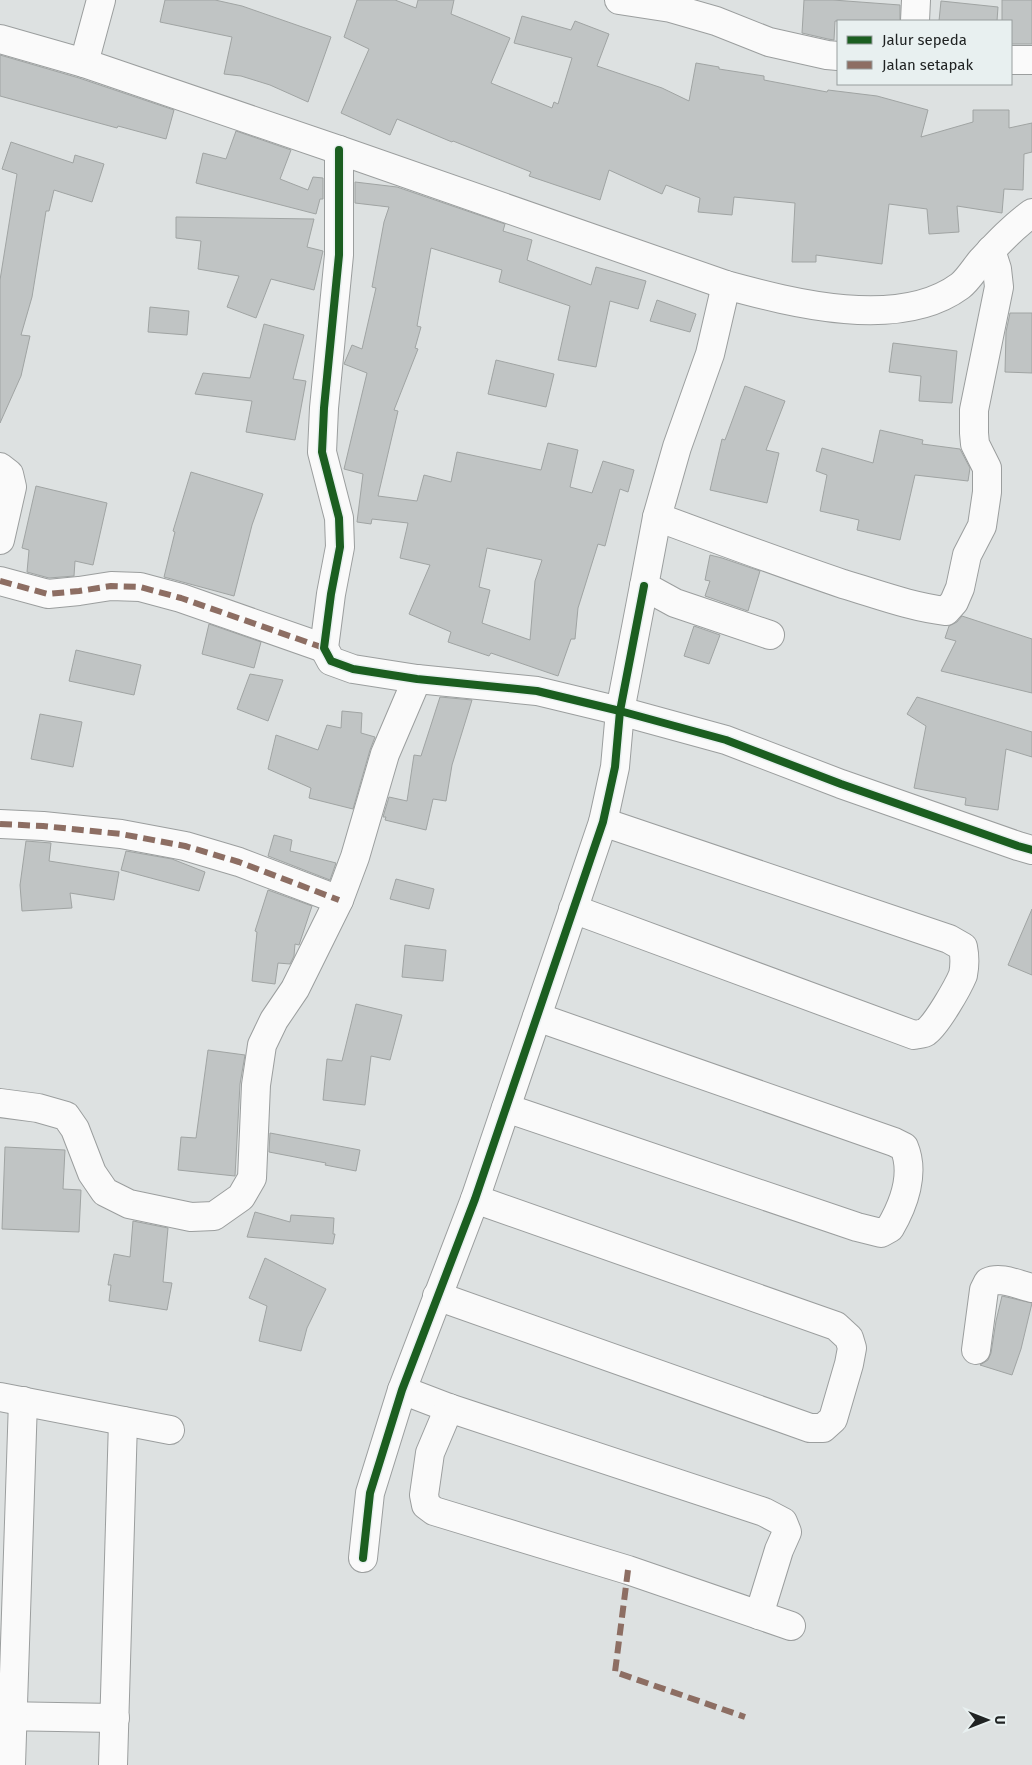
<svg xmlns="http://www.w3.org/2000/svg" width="1032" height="1765" font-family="'Fira Sans',sans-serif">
	<rect width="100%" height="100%" fill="#dde1e1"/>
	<g fill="#c0c4c4" stroke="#a0a4a3" fill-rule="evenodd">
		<path d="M165,0h50l27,6 89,31 -23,65 -38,-17 -29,-9 -17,-2 8,-37 -72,-15z"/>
		<path d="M357,0h38l21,8 2,-8h36l-3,14 59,24 -19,45 61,25 2,-6 4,2 14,-46 -58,-15 8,-27 49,14 4,-9 34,13 -12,32 65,22 27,13 7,-38 23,4v2l45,7v4l63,12 1,-2 49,6 51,14 -7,27 52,-15v-12h36v18l23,-5v29l-8,2 -1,36 -19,-1 -2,24 -45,-7 2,26 -30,2 -2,-25 -38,-5 -7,60 -66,-9v7h-24l3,-59 -61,-6 -2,18 -34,-3 2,-14 -34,-13 -4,9 -53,-24 -9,30 -71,-24 2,-4 -78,-31 -1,1 -55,-23 -7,16 -49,-22 28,-64 -25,-12z"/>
		<path d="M804,0h29l67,5v16h-65l-1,19 -6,-1 -26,-6z"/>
		<path d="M1002,0h30v44h-21v-23h-9z"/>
		<path d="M941,1l57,6 -1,14h-58z"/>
		<path d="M0,55l79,23 95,32 -8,29 -48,-13 -1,2 -117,-32z"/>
		<path d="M236,131l55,19 -11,29 28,11 5,-13 10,1v21h-3l-4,15 -120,-31 7,-30 23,6z"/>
		<path d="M11,142l62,21 2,-8 29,9 -12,38 -38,-12 -5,21h-3l-14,86 -11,38 9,1 -9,40 -21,47v-143l17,-106 -15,-5z"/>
		<path d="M355,182l42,5 108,37 -2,7 29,9 -5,20 64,25 5,-18 50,14 -8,28 -28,-8 -14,66 -38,-7 12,-54 -71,-24 3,-12 -71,-22 -14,78 4,1 -6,21 3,1 -24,61 4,1 -20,85 39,5 7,-26 27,7 6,-30 84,18 7,-27 30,7 -8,37 22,6 11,-32 31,9 -6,22 -8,-3 -15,57 -7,-2 -20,64 -3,31h-4l-13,37 -67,-23 -2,3 -41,-14 3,-10 -42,-18 21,-49 -30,-7 8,-35 -36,-4 -1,5 -14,-2 6,-48 -19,-5 23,-96 -23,-9 8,-19 10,4 14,-61 -4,-1 12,-65 5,-15 -34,-4zM487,548l55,12 -7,21 -5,59 -48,-17 8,-33 -11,-3z"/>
		<path d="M176,217l138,2 -7,28 16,4 -9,39 -43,-11 -15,39 -29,-11 12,-31 -41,-7 3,-28 -25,-3z"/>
		<path d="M657,300l39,14 -6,18 -40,-11z"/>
		<path d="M150,307l39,4 -2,24 -39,-3z"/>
		<path d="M1010,313h22v60l-27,-1 1,-40z"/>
		<path d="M264,324l40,11 -11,44 13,2 -11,59 -49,-8 6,-31 -57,-7 8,-21 47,5z"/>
		<path d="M893,343l64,8 -5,52 -33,-2 2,-25 -32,-4z"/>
		<path d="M496,360l58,14 -8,33 -58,-13z"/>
		<path d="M745,386l40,15 -19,49 13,3 -12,50 -57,-13 12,-51 3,1z"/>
		<path d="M880,430l43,10 -1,4 38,5 10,19 -2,13 -53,-6 -15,65 -43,-10 2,-10 -39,-9 7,-36 -11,-4 6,-23 51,15z"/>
		<path d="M191,472l72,22 -11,31 -18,71 -70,-19 11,-45 -2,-1z"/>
		<path d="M36,486l71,17 -14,62 -18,-4 -1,15 -25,2 -22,-6 2,-22 -7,-2z"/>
		<path d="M710,555l12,3 38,13 -12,40 -43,-15 5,-15 -5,-1z"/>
		<path d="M962,616l70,23v54l-91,-22 15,-30 -11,-3 4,-12 8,-4z"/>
		<path d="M209,624l52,18 -7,26 -52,-14z"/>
		<path d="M694,626l26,9 -11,29 -25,-8z"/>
		<path d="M76,650l65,15 -7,30 -65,-14z"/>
		<path d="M250,674l33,6 -15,41 -31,-12z"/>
		<path d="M440,697l32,3 -20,65 -6,36 -13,-2 -7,31 -41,-10 1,-3h-3l6,-20 18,4 7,-46 7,1z"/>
		<path d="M917,697l115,35v25l-26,-8 -8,61 -33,-5 1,-7 -52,-10 12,-62 -19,-12z"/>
		<path d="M342,711l20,2 -1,20 14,4 -5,13 -17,59 -44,-11 2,-10 -43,-19 8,-34 42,15 9,-25 14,3z"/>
		<path d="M40,714l42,8 -9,45 -42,-8z"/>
		<path d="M274,835l18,5 -2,11 46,12 -6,17 -62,-24z"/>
		<path d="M26,841l25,2 -2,18 70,11 -5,28 -44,-7 2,15 -50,3 -2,-26z"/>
		<path d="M126,851l46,8 33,13 -6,19 -78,-21z"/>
		<path d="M396,879l38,10 -5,20 -39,-10z"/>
		<path d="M268,890l44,16 -13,39 -4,-1 -1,12 -4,8 -12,-1 -3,21 -23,-3 5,-49 -2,-1z"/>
		<path d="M1032,909v66l-24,-10z"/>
		<path d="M405,945l41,5 -3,31 -41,-4z"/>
		<path d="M356,1004l46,11 -12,45 -19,-4 -6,49 -42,-5 4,-41 15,2z"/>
		<path d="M208,1050l37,5 -5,29 -5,92 -57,-6 3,-33 15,1z"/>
		<path d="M270,1133l90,17 -4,21 -31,-6 1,-2 -57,-11z"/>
		<path d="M5,1147l60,3 -2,39 18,1 -2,42 -77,-3z"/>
		<path d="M255,1212l35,10 1,-7 43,3 -1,16h2l-2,10 -86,-7z"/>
		<path d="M133,1221l35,7 -5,54 9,1 -5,27 -58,-9 2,-16h-3l6,-31 16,3z"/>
		<path d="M265,1258l61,31 -19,39 -6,23 -42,-10 8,-35 -18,-8z"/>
		<path d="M1002,1296l30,7 -11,46 -9,26 -32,-10 8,-5 3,-7 5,-32z"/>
	</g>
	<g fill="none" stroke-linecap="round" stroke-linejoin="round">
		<defs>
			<g id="minor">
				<path d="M619,0l52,8 45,13 53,21 58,13 11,1"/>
				<path d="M915,21l1,-21"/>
				<path d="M1011,60h21"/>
				<path d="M84,63l17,-63"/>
				<path d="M339,150v105l-15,153 -2,44 17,66 1,29 -9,47 -7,54 7,13 22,8 64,10 120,12 83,20 106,29 115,44 177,62 14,4"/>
				<path d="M726,285l-16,69 -33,93 -20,70c62,23 124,46 186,67 34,10 68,23 103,27l8,-9 6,-14 7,-33 15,-29 5,-34v-24l-12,-24 -1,-11v-23l25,-123 -2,-18 -6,-19"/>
				<path d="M0,467l9,7 3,13 -12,53"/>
				<path d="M657,517l-13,69 31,17 95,32"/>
				<path d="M0,581l48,13 31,-3 32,-5 29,1 41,11 143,50"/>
				<path d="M0,824l43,2 78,8 64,12 54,16 100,38"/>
				<path d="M573,909l341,126c4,-1 9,-1 12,-3 11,-8 32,-45 37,-57 2,-10 2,-18 0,-28l-14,-8 -346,-117"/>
				<path d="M0,1103l38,5 28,8 9,13 17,44 13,19 24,12 62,13 23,-1 27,-19 11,-19 4,-93 6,-40 12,-25 21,-31 44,-89 16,-43 30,-103 32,-75"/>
				<path d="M506,1108l351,119 24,6 9,-5c14,-24 25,-55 14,-81l-10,-5 -357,-125"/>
				<path d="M437,1296l373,132h13l10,-9 16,-55 3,-16 -3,-10 -13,-12 -361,-127"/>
				<path d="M976,1350l8,-60 4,-8c13,-6 30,3 44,6"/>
				<path d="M402,1390l47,18 315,104 19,10 4,10 -8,18 -20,65"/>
				<path d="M0,1397l170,33"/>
				<path d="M449,1408l-19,45 -6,42 2,10 8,6 194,59 163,56"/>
				<path d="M363,1558l7,-65 32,-103 73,-191 128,-377 12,-55 5,-56 24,-125"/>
				<path d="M0,1716l115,2"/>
				<path d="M11,1765l12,-364"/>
				<path d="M113,1765l10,-344"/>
			</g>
			<path id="major" d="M0,39l84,24 255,87 387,135c66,18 173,46 234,1 8,-6 15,-18 22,-26 16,-17 31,-33 50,-47"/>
		</defs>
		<use href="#minor" stroke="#9b9e9e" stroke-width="30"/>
		<use href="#major" stroke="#9b9e9e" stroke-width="30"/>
		<use href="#minor" stroke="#fafafa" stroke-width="28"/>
		<use href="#major" stroke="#fafafa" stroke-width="28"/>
		<g stroke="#8d6e63" stroke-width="6" stroke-dasharray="12 6" stroke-linecap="butt">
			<path d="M0,581l48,13 31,-3 32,-5 29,1 41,11 143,50"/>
			<path d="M0,824l43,2 78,8 64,12 54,16 100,38"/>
			<path d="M628,1570l-13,102 130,45"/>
		</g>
		<defs>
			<g id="cycleway">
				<path d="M339,150v105l-15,153 -2,44 17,66 1,29 -9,47 -7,54 7,13 22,8 64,10 120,12 83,20 106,29 115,44 177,62 14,4"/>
				<path d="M363,1558l7,-65 32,-103 73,-191 128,-377 12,-55 5,-56 24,-125"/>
			</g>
		</defs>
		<use href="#cycleway" stroke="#e8f0f0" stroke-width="11"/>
		<use href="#cycleway" stroke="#1b5e20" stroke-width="8"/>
	</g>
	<rect x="837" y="20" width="175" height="65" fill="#e8f0f0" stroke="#989e9e"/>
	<rect x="847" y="36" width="25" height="8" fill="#1b5e20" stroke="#989e9e"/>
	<text x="882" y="45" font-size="15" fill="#202323">Jalur sepeda</text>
	<rect x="847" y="61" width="25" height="8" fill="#8d6e63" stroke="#989e9e"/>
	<text x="882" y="70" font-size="15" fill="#202323">Jalan setapak</text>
	<g transform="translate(987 1720) rotate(90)" stroke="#e8f0f0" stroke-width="4" paint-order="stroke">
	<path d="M0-4L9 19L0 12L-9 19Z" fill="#202323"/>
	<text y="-8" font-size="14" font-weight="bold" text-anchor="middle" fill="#202323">U</text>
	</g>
</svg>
